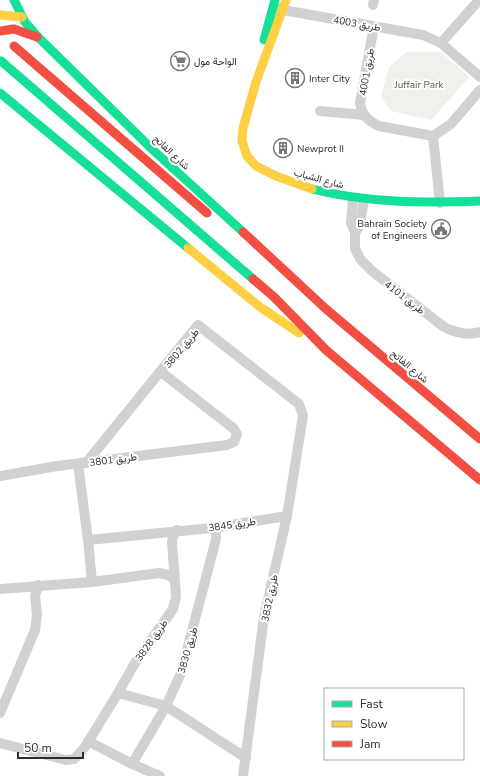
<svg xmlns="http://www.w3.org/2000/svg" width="480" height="776" font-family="'Nunito Sans',Vazirmatn,sans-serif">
	<rect width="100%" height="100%" fill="#fff"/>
	<path fill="#eef2eb" d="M406,52h35l28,25 -38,43 -40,-9 -10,-14 8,-30z"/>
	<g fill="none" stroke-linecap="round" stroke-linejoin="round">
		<g stroke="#d1d1d1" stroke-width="10">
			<path d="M373,5l1,-5"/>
			<path d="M279,8l4,2 140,25 18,8 39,34"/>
			<path d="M374,26l-14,77c2,12 8,18 19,23l54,10 18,-12 29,-34"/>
			<path d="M441,43l38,-43"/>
			<path d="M320,111l44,4"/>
			<path d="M433,136l7,67"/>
			<path d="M353,198l-2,25 4,10v16l6,11 11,11 72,56c12,6 23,9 36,5"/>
			<path d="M355,233l5,-8 4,-26"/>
			<path d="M86,463l112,-138 101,79 4,12 -1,6 -15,94 -23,101 -21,159"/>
			<path d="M78,464l10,76 4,42"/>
			<path d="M0,476l57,-10 170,-21 7,-3 3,-8 -4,-6 -72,-56"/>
			<path d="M88,540l124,-12 75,-12"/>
			<path d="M0,589l92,-7 67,-9 9,2 7,5"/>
			<path d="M118,693l48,13 80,52"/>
			<path d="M0,713l35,-83 2,-16 -2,-18 3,-11"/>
			<path d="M88,741l44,23 28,12"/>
			<path d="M0,743l66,17 8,-1 3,-3 8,-9 33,-54 17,-30 38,-54 3,-12 -4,-55 1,-6 4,-6"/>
			<path d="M132,764l34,-58 15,-33 35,-134v-6l-4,-5"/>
		</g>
		<g stroke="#16e098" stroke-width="9">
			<path d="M14,0l11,22 13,15 115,113 90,82"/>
			<path d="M264,40l11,-40"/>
			<path d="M1,61l252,218"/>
			<path d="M0,93l188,155"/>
			<path d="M312,189c55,14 111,14 168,12"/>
		</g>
		<g stroke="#ffcf43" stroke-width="9">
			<path d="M286,0l-30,82 -13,46 -1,13 5,15 9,10 20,10 36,13"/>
			<path d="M0,15l22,2"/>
			<path d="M188,248l72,59 39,26"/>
		</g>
		<g stroke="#f24e42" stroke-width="9">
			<path d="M0,31l14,-2 23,8"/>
			<path d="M14,46l193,167"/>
			<path d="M243,232l83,77 154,130"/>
			<path d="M253,279l21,18 52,53 154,130"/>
		</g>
	</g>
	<defs>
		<symbol id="supermarket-ring" viewBox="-11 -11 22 22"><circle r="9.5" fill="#fff" stroke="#767676" stroke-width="1.5"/><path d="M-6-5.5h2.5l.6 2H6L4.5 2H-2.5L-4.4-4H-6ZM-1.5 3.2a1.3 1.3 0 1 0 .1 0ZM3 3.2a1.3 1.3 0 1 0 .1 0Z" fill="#767676"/></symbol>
		<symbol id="building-ring" viewBox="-11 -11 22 22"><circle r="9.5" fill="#fff" stroke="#767676" stroke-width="1.5"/><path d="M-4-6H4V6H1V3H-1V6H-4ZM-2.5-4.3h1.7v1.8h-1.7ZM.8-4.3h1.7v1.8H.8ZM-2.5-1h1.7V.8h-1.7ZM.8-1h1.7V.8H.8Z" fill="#767676"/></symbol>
		<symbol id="civic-ring" viewBox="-11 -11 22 22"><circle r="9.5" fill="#fff" stroke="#767676" stroke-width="1.5"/><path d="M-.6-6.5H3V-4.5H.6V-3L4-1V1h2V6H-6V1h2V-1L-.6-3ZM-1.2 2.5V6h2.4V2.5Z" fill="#767676"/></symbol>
	</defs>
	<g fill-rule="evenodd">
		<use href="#supermarket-ring" x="169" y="50" width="22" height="22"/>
		<use href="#building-ring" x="284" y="67" width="22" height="22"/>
		<use href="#building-ring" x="272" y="137" width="22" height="22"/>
		<use href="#civic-ring" x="430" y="218" width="22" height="22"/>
	</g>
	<g text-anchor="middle" stroke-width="4" stroke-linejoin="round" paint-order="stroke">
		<g font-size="10" fill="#2c2c2c" stroke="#fff">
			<text transform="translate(357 23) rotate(10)" y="4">طريق 4003</text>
			<text transform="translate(366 72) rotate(-80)" y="4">طريق 4001</text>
			<text transform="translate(172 152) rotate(43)" y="4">شارع الفاتح</text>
			<text transform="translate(319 178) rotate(15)" y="4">شارع الشباب</text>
			<text transform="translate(405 297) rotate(38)" y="4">طريق 4101</text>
			<text transform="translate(181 348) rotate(-50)" y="4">طريق 3802</text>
			<text transform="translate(410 366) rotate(40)" y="4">شارع الفاتح</text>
			<text transform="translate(113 459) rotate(-7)" y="4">طريق 3801</text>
			<text transform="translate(232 524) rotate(-8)" y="4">طريق 3845</text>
			<text transform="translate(269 598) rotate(-78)" y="4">طريق 3832</text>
			<text transform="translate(151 640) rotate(-55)" y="4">طريق 3828</text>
			<text transform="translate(187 650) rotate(-74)" y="4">طريق 3830</text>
		</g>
		<g font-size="10" fill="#2c2c2c" stroke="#fff" text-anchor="start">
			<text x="194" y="65">الواحة مول</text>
			<text x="309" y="82">Inter City</text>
			<text x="297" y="152">Newprot II</text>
			<text x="427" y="227" text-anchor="end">Bahrain Society<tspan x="427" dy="12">of Engineers</tspan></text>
		</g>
		<g font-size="10" fill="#4d623e" stroke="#fff">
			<text x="419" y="88">Juffair Park</text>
		</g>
	</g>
	<rect x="324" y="688" width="140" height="72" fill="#ffffff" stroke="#ababab"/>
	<rect x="332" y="701" width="20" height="6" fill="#16e098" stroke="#ababab"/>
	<text x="360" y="708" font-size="12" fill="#2c2c2c">Fast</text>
	<rect x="332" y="721" width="20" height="6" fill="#ffcf43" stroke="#ababab"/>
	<text x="360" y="728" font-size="12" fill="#2c2c2c">Slow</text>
	<rect x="332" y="741" width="20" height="6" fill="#f24e42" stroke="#ababab"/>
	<text x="360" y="748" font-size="12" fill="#2c2c2c">Jam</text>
	<path d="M18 752v6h65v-6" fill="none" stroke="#2c2c2c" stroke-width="2"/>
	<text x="24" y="752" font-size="12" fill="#2c2c2c" stroke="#ffffff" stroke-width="3" paint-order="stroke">50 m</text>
</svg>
